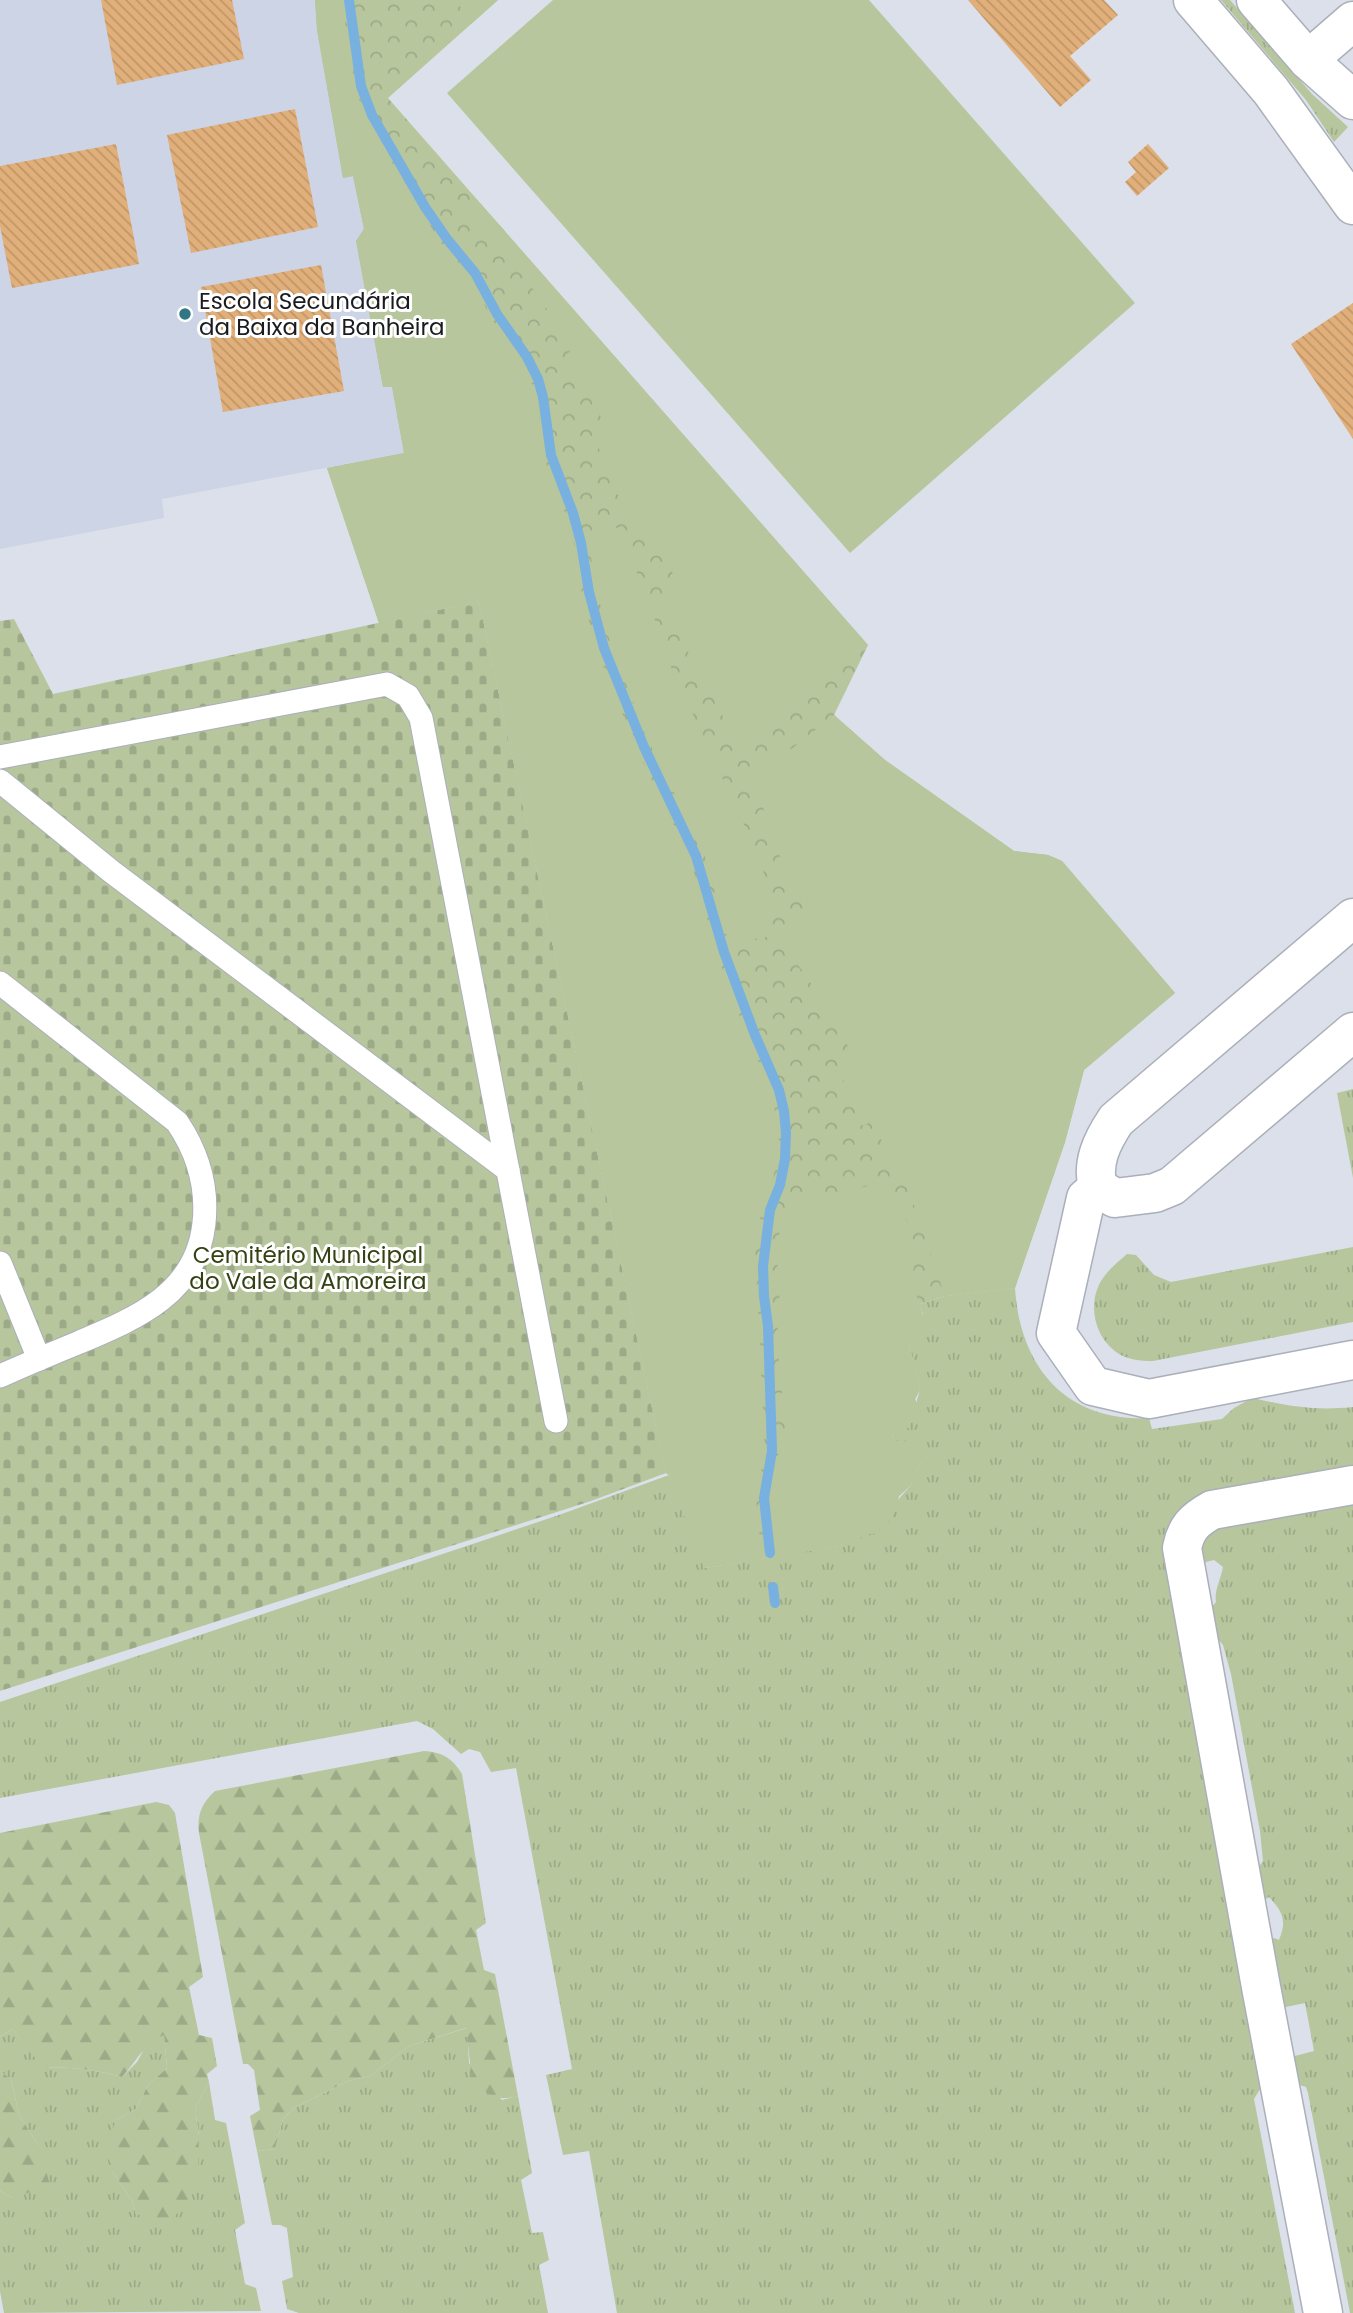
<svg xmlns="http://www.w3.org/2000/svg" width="1353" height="2313" font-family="Poppins,sans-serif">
	<defs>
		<pattern id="grass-tufts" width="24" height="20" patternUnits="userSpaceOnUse" patternTransform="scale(1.75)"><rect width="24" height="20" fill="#b7c69d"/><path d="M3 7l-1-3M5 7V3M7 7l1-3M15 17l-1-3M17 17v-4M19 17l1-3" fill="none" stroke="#9daa87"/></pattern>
		<pattern id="forest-firs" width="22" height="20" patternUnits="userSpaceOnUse" patternTransform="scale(1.75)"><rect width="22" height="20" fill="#b7c69d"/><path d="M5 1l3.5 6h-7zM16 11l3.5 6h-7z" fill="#9daa87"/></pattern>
		<pattern id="cemetery-stones" width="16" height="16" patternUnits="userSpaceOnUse" patternTransform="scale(1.75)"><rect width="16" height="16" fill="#b7c69d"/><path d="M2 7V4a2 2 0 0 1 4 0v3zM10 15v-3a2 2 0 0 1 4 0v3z" fill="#9daa87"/></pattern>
		<pattern id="park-crowns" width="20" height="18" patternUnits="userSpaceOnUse" patternTransform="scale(1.75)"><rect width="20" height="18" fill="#b7c69d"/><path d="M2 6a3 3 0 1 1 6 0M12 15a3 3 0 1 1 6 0" fill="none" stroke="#9daa87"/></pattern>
		<pattern id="building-back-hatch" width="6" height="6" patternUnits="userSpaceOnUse" patternTransform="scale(1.75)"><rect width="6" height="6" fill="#e1af7a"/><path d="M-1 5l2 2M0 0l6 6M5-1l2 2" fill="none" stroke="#c09669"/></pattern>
	</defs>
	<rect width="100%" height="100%" fill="#dbe0ea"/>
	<path fill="#ccd4e5" d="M0,0h315l2,30 26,148 10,-2 11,54 -8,11 27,146h9l12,66 -242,46 2,19 -164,31z"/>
	<g fill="url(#grass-tufts)">
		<path d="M1221,0h9l82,94 36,33 -14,15 -28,-42z"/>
		<path d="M1353,1089v89l-16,-85z"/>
		<path d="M1353,1247v75l-200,39c-13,0 -26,-1 -37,-9 -23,-17 -29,-51 -13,-74 6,-9 16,-17 24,-24l9,1 18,20 17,7z"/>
		<path d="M1015,1288c5,79 51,134 134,130l3,11 70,-10 12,-11 18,-10c38,8 61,13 101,9v64l-184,55 93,560 -8,13 41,214h-678l-28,-162 -26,4 -17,-80 26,-6 -56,-301 -25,4 -11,-20 -11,-3 -8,5 -28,-25 -16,-8 -417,77v-96l559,-187 110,-40 36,93 139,-23 52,-43 15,-17 8,-20 10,-12 -35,-13 -2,-5 17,-8 11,-37 -11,-46 14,-30 -3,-10 25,-8z"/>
		<path d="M1353,1492v821h-3l-42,-220 -2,-6 -10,-3 -5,-27 23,-6 -9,-48 -24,5 -13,-67 6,-3 5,2c8,-19 4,-28 -10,-43l-6,4 -5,-33 5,-7 -3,-30 -29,-157 -8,-29 -5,-6 -6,-2 -5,-24 9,-11c-2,-12 5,-23 7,-35l-9,-7 -16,4 -2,-26 13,-14z"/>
		<path d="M467,2028l2,35 33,37 16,-4 14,77 -11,7 11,53 11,-1 6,28 -10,5 9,48h-249l-12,-4 -5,-28 11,-4 -6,-49 -7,-3h-8l-15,-74 18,-2 8,-30 11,-11 54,-27 22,-5 39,-30z"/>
		<path d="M12,2029l32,39c27,-2 52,2 78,9l15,-15 10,-18 17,-10 3,34 -19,17 -12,24 -20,11 -4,51 20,30 4,13 63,-78 -4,-28 14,-26 6,38 11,3 19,100 -10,7 10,54 11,4 5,23 -257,2 -4,-22v-100l13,7 26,-52 -20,-31 -8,-36 -11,-8v-34z"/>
	</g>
	<g fill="url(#forest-firs)">
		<path d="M424,1751c19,1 29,8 38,23l24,149 -10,7 8,40 11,4 23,122c-23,6 -29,-1 -46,-16l-6,-52 -57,18 -39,30 -22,5 -54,27 -11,11 -8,30 -18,2 -7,-35 10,-6 -6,-40 -6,-6h-5l-44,-231c-2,-18 2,-29 16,-42z"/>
		<path d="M156,1802l13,3 6,8 28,164 -14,10 10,48 13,3 5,28 -10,8 2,8 -14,26 4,28 -1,34 -11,32 -13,15 -18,3 -20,-6 -4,-13 -20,-30 -6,-24 10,-27 20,-11 12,-24 19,-17 -3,-33c-21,9 -26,25 -42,42 -26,-7 -51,-11 -79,-9l-31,-39 -12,8v-204z"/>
		<path d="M0,2071l11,8 8,36 20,31 11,39 -37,13 -13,-7z"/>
	</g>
	<path fill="url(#cemetery-stones)" d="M479,601l187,872 -75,28 -591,190v-1070l14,-2 39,75z"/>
	<path fill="url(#park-crowns)" d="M315,0h183l-110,98 480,547 -34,70 51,45 129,91 34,4 14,6 113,132 -91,77 -19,72 -50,146 -70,8 -25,8c6,17 0,27 -11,40l11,46 -5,9 4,9 -10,19 -17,9 2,4c14,0 25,2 35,13l-10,12 -8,20 -12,11 -10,26 -13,11 -32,12 -140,23 -35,-93 -3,-2 -187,-872 -100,22 -52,-155 77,-15 -12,-66h-9l-27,-146 8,-12 -11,-53 -10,2 -26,-148z"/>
	<g fill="#b7c69d">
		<path d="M315,0h27l13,88 11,31 54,91 22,34 28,32 21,42 30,42 10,21 6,16 7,61 22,57 8,29 8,50 15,56 40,100 53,108 27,97 31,83 23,53 8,42 -1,25 -6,24 -10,26 -7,38 10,204 -9,49 6,60 -58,9 -35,-93 -3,-2 -187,-872 -100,22 -52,-155 77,-15 -12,-66h-9l-27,-146 8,-12 -11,-53 -10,2 -26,-148z"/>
		<path d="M459,0h39l-27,24 -12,-19z"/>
		<path d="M553,0h316l266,303 -285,250 -403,-460z"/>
		<path d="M480,203l388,442 -113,99 -13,8 -76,-141 1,-6 16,-18 -61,-82 -24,-59 13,-11 -45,-80 8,-7 -46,-66 -61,-68z"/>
		<path d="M609,526l9,2 33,78 12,44 83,179 20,49 4,13 1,45 -42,8 -25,-91 -54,-109 -39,-98 -14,-54 -9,-52 6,-9z"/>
		<path d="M834,715l51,45 129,91 34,4 14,6 113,132 -91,77 -19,72 -50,146 -70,8 -38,-111 -36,-63 -9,4 -20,-49 17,-9 -30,-59 -50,-71 38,-29 -8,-11 -6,4 -19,-34 -35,-101 36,-23 5,6z"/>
		<path d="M879,1183l13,2c6,12 25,60 24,73 0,7 -5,14 -4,21 5,31 23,35 -3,65l11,46 -5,9 4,9 -10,19 -17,9 2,4c14,1 25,2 35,13l-10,12 -8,20 -12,11 -6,20 -9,12 -40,17 -69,12c-4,-37 -12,-85 11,-117l-9,-103 3,-31 -4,-62 6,-19 19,-22z"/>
	</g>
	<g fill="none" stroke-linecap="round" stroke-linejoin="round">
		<g stroke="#78b0df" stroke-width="10">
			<path d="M349,0l12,86 11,29 53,92 22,32 28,34 22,41 30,43 11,22 5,18 8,58 22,58 8,30 8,49 15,56 40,99 52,109 28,96 31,83 24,55 5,21 2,22 -1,26 -5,26 -10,25 -7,56 1,30 4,30 4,125 -8,47 6,55"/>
			<path d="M773,1587l2,16"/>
		</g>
	</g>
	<g fill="url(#building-back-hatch)">
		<path d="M101,0h131l12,59 -127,26z"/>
		<path d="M968,0h136l14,15 -48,41 21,24 -31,27z"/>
		<path d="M295,109l23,118 -127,26 -24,-118z"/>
		<path d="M116,144l23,120 -127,24 -12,-62v-60z"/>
		<path d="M1148,144l21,24 -32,28 -12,-14 11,-10 -8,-10z"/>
		<path d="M321,265l23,126 -121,21 -22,-125z"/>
		<path d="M1353,303v136l-62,-95z"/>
	</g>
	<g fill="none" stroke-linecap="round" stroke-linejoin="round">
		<defs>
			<g id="lane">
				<path d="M0,757l387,-73 21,12 13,22 135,703"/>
				<path d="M0,781l112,91 396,298"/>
				<path d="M0,983l177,139c21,31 31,63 27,101 -7,70 -67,95 -124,119 -27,11 -53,22 -80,34"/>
				<path d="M0,1263l39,96"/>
			</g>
			<g id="street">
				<path d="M1193,0l78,91 82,114"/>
				<path d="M1256,0l52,60 45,40"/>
				<path d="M1308,60l45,-39"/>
				<path d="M1353,918l-237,202c-14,21 -25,43 -18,68l17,10 40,-5 17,-7 181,-154"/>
				<path d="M1098,1188l-12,10 -30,135 37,53 56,13 204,-39"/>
				<path d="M1323,2313l-62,-326 -79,-439c4,-20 12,-28 30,-38l141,-25"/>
			</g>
		</defs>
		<use href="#lane" stroke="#abafba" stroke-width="25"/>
		<use href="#street" stroke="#abafba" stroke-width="41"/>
		<use href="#lane" stroke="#fff" stroke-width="23"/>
		<use href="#street" stroke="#fff" stroke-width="38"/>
	</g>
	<circle fill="#307684" stroke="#fff" stroke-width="2.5" cx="185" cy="314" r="7"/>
	<g text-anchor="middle" stroke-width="6" stroke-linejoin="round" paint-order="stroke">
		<g font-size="23" fill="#1a1b1f" stroke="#fff" text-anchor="start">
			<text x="199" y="309">Escola Secundária<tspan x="199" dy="26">da Baixa da Banheira</tspan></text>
		</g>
		<g font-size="23" fill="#344112" stroke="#fff">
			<text x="308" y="1263">Cemitério Municipal<tspan x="308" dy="26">do Vale da Amoreira</tspan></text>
		</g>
	</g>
</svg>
